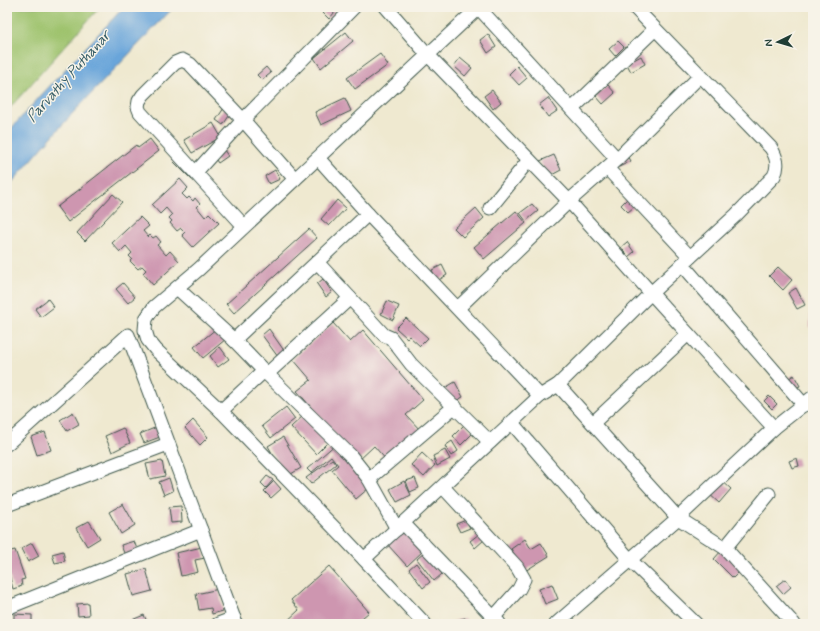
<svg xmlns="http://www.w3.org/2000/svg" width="820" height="631" font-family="Mynerve,sans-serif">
	<rect width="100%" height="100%" fill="#f7f3e8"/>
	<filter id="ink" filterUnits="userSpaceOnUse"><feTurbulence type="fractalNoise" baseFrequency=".025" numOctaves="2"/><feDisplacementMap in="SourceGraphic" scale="8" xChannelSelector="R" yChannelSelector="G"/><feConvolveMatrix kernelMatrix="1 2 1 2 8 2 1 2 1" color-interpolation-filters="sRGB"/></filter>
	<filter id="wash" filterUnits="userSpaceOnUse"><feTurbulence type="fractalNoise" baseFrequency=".012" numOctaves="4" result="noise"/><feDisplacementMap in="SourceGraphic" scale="16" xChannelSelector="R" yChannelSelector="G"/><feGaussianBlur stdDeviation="0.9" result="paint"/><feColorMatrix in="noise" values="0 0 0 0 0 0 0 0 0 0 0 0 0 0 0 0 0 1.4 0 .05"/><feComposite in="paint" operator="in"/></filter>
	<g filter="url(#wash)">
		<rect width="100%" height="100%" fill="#efe9d0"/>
		<path fill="#9dc26c" stroke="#5e8050" d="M7,7h93l-93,104z"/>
		<path fill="#69a5da" stroke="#447187" d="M124,7h50l-103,108 -64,73v-55l38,-42z"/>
		<g id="blocks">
			<g fill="#ce96b0">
				<path d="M328,7l7,5 -6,7 -6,-6z"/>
				<path d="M346,32l7,9 -32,27 -7,-10z"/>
				<path d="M488,34l8,13 -8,6 -8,-13z"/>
				<path d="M618,41l6,6 -9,9 -6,-7z"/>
				<path d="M380,54l8,11 -33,24 -8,-11z"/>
				<path d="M641,56l4,8 -14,8 -4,-8z"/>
				<path d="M460,58l12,10 -7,8 -11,-10z"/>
				<path d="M517,66l10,12 -8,7 -10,-11z"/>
				<path d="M266,67l5,6 -9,7 -5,-5z"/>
				<path d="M608,85l7,8 -12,11 -7,-8z"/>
				<path d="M492,90l9,12 -8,7 -9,-13z"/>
				<path d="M345,98l6,13 -30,14 -6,-13z"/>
				<path d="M548,98l9,13 -9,6 -9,-12z"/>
				<path d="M224,108l7,5 -8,12 -7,-5z"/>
				<path d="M213,123l8,14 -29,16 -8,-13z"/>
				<path d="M150,139l9,12 -91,71 -11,-15 79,-62 2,3z"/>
				<path d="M224,150l4,6 -10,7 -4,-6z"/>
				<path d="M179,154l19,20 -6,6 -20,-20z"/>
				<path d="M627,154l4,7 -12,6 -3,-7z"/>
				<path d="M554,155l7,15 -13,7 -8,-16z"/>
				<path d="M275,170l5,9 -11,5 -4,-8z"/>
				<path d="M180,179l8,9 -6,6 5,5 2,-2 4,4 2,-3 5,6 -3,3 8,10 4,-4 10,10 -26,24 -11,-12 3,-3 -4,-4 -4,3 -7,-8 2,-2 -3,-3 3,-3 -6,-7 -6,6 -8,-9z"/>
				<path d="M113,194l9,8 -37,39 -8,-8z"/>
				<path d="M627,199l7,8 -6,5 -7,-7z"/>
				<path d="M337,200l9,8 -17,18 -8,-7z"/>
				<path d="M532,204l6,7 -12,10 -6,-8z"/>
				<path d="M476,208l8,10 -21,19 -9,-9z"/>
				<path d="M516,211l10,12 -42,36 -10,-12z"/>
				<path d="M140,217l9,9 -6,5 5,6 2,-2 3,3 3,-2 5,6 -4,3 9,10 4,-4 9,10 -26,24 -10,-12 3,-3 -4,-4 -4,3 -8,-8 2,-2 -3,-3 3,-3 -6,-7 -6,6 -8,-9z"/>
				<path d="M309,229l8,9 -83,75 -8,-9z"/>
				<path d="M627,242l7,10 -6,5 -7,-10z"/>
				<path d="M442,265l5,10 -10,6 -5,-11z"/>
				<path d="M778,267l14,13 -9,10 -14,-14z"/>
				<path d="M323,279l9,13 -6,5 -9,-13z"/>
				<path d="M123,283l12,14 -7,6 -12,-14z"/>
				<path d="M796,288l9,17 -8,4 -9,-16z"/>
				<path d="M48,299l6,8 -13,10 -6,-8z"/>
				<path d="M387,301l12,5 -6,14 -12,-6z"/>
				<rect x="810" y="310" width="3" height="17"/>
				<path d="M406,318l22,20 -8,8 -11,-10 -2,2 -11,-10z"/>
				<path d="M333,323l17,19 13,-12 60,70 -17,15 16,17 -34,30 -14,-16 -16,15 -61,-70 14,-11 -18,-21z"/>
				<path d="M217,328l9,11 -23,19 -9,-11z"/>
				<path d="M269,329l16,23 -7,5 -16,-22z"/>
				<path d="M220,347l9,12 -11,8 -8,-11z"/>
				<path d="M794,375l6,11 -8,4 -6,-10z"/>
				<path d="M455,382l8,15 -11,6 -7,-15z"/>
				<path d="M769,396l8,8 -5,5 -8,-8z"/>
				<path d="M286,407l9,12 -24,19 -9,-12z"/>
				<path d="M73,412l6,12 -12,7 -7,-11z"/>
				<path d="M304,415l24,27 -12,12 -25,-27z"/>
				<path d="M193,420l15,17 -8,8 -15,-17z"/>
				<path d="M465,424l8,9 -12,12 -8,-9z"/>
				<path d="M157,427l3,10 -16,6 -4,-9z"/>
				<path d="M123,428l7,15 -18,9 -7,-16z"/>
				<path d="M45,432l6,18 -14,5 -6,-18z"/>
				<path d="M283,437l18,31 -15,9 -18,-31z"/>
				<path d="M452,441l6,10 -7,5 -6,-10z"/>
				<path d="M337,443l32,45 -13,11 -24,-29 6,-5 -7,-9 -20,17 -4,-4z"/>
				<path d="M445,450l5,9 -13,7 -4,-10z"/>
				<path d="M422,453l13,12 -11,12 -13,-12z"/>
				<path d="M797,458l2,8 -7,2 -3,-7z"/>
				<path d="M332,459l4,5 -25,20 -5,-6z"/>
				<path d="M162,461l3,15 -15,3 -4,-15z"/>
				<path d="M267,476l6,4 -7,8 -5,-5z"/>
				<path d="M169,478l4,13 -9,4 -5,-13z"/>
				<path d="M415,478l4,10 -9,4 -4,-11z"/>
				<path d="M719,478l12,11 -12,14 -12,-11z"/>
				<path d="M274,481l7,8 -10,9 -7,-7z"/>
				<path d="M404,481l7,14 -14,7 -7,-13z"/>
				<path d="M123,504l12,21 -14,9 -12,-22z"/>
				<path d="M181,506l1,16 -11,1 -2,-16z"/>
				<path d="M466,520l4,8 -10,4 -4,-8z"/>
				<path d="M89,521l11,17 -13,8 -11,-18z"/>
				<path d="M404,529l20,21 -17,16 -20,-22z"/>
				<path d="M479,534l5,6 -9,8 -5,-7z"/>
				<path d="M525,539l6,10 10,-6 8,13 -24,15 -14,-22z"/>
				<path d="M134,541l4,11 -13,4 -4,-11z"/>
				<path d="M32,543l7,13 -11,6 -7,-13z"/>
				<path d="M202,547l3,11 -10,2 3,12 -17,4 -5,-23z"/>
				<path d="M15,550l10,29 -4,1 1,6 -9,3 -6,-22v-15z"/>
				<path d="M722,550l20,19 -9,9 -19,-19z"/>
				<path d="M63,551l2,10 -10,2 -3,-9z"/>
				<path d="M425,552l17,22 -8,7 -17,-22z"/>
				<path d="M416,563l14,19 -7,6 -14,-19z"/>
				<path d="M329,566l40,46 -14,12h-69l-1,-1 14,-13 -8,-10z"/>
				<path d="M146,569l6,22 -19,5 -6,-22z"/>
				<path d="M785,579l6,8 -8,7 -7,-8z"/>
				<path d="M552,584l6,15 -13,5 -6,-15z"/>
				<path d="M219,589l4,22 -11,3 -1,-6 -12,2 -3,-16z"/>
				<path d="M88,603l1,12 -11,1 -1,-12z"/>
				<path d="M14,614l18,1v9h-18z"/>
				<path d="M144,615l4,9h-20l-1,-2z"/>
				<path d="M465,618l2,6h-13v-3z"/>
			</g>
		</g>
	</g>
	<g filter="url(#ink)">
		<use href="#blocks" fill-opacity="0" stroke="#3e574b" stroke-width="1"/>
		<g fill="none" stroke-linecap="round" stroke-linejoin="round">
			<defs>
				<g id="minor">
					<path d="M386,7l42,48 141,146 82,92 123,135"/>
					<path d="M478,7l139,152"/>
					<path d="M572,109l83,-80"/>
					<path d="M318,158l50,56 172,182"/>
					<path d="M607,168l83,89"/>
					<path d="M196,172l47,-52 111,-113"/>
					<path d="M490,208l39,-48"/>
					<path d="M244,226l-104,-114 -2,-5 1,-6 4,-6 32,-32 7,-3 8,4 53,56 52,59"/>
					<path d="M317,262l67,73 7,3 20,26 79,78"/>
					<path d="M682,264l122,141"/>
					<path d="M177,288l57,52 30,31 86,84 19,24 28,50"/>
					<path d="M458,308l111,-107 48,-42 83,-83"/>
					<path d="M234,340l134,-126"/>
					<path d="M267,374l83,-76"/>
					<path d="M558,385l120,133 47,30 69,76"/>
					<path d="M221,411l43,-40"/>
					<path d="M512,423l118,137 66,64"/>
					<path d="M593,423l95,-89"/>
					<path d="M7,444l121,-109 108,289"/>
					<path d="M369,479l86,-73"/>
					<path d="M443,487l74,80 7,12 -5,10 -26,29"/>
					<path d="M7,505l161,-61"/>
					<path d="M403,523l96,100"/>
					<path d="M725,548l44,-54"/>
					<path d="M364,559l176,-163 18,-11 93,-92 85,-78 38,-39c5,-10 3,-18 -3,-28l-137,-141"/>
					<path d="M7,608l194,-78"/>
					<path d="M218,624l16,-6"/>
					<path d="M425,624l-79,-84 -125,-129 -65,-61 -8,-10 -3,-10 1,-11 8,-12 45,-38 280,-262"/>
					<path d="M556,624l122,-106 96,-90 39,-31"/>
				</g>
			</defs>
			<use href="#minor" stroke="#3e574b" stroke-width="15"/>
			<use href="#minor" stroke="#fff" stroke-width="13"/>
		</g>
	</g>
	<g text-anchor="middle" stroke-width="3" stroke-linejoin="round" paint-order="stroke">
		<g font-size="15" font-style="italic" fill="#355c66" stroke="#f7f3e8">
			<text transform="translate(68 76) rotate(-48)" y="5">Parvathy Puthanar</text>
		</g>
	</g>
	<rect width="820" height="631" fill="none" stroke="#f7f3e8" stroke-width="24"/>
	<g transform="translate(778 42) rotate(265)" stroke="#f7f3e8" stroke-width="3" paint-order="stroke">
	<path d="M0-3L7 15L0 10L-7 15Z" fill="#1f3d34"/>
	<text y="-6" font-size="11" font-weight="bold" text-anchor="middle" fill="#1f3d34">N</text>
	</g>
</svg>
